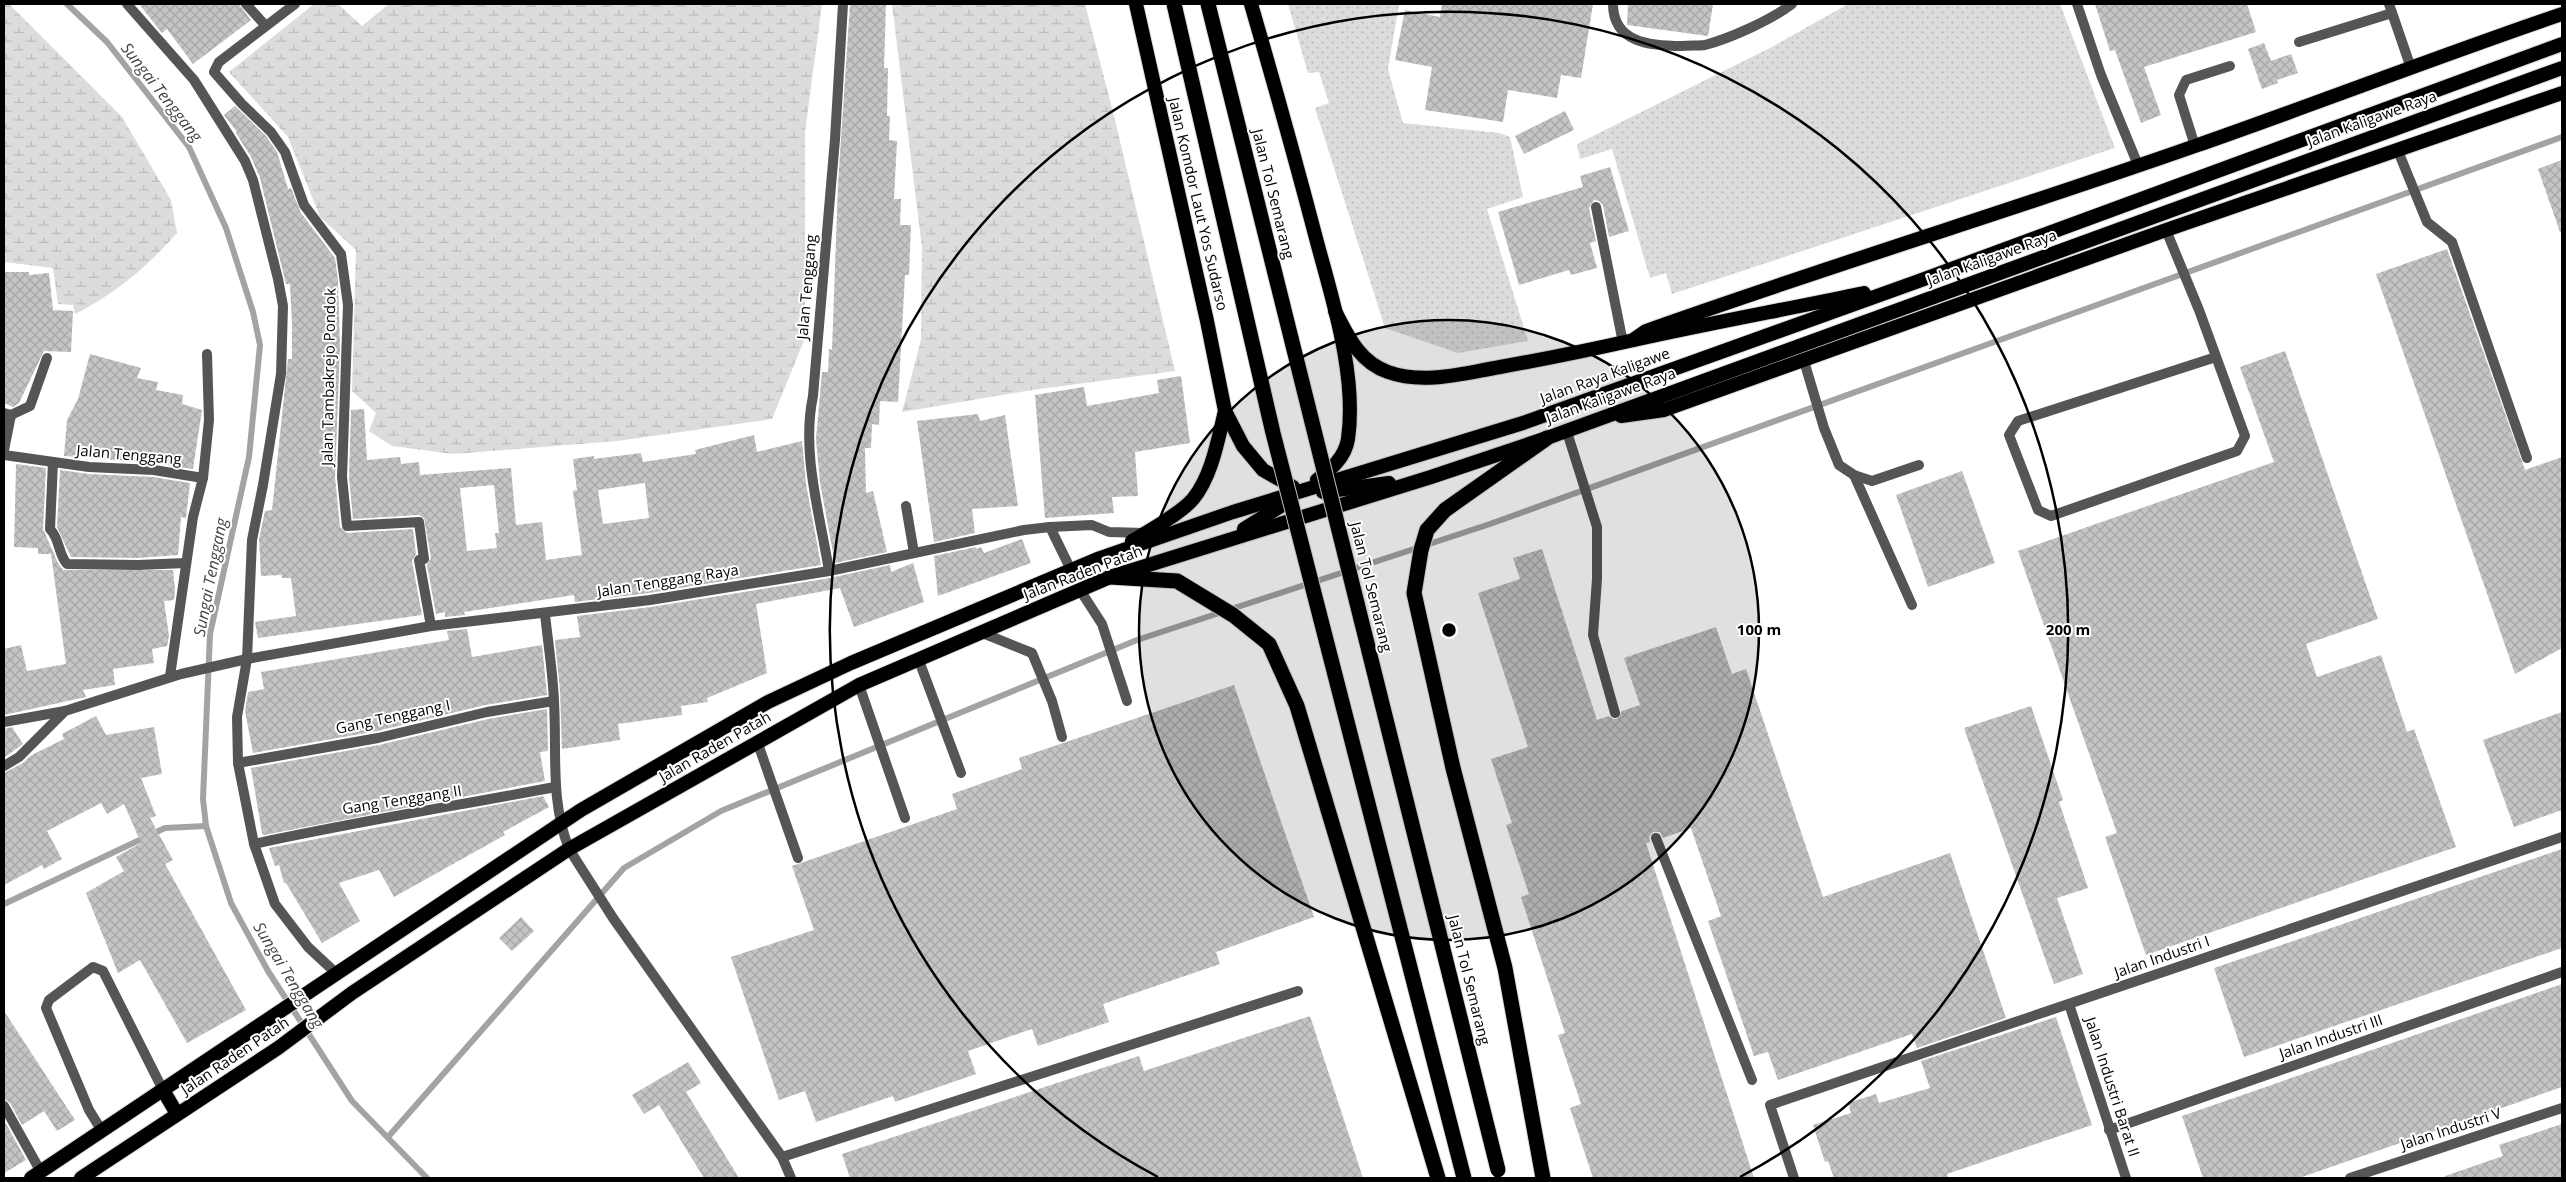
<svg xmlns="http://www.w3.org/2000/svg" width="2566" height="1182" font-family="'Open Sans',sans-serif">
	<defs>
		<pattern id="wetland-marsh" width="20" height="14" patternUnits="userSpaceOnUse" patternTransform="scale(1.25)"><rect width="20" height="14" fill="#dcdcdc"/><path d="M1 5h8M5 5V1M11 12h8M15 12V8" fill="none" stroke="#bbb"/></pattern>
		<pattern id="park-dots" width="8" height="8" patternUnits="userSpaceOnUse" patternTransform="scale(1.25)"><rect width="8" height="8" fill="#dcdcdc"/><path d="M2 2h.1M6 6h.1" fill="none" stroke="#bbb" stroke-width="1.8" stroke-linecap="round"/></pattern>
		<pattern id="building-cross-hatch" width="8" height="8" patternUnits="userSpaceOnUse" patternTransform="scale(1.25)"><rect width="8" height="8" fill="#c4c4c4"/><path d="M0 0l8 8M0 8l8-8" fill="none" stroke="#a7a7a7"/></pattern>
	</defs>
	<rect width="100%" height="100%" fill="#fff"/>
	<g fill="url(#wetland-marsh)">
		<path d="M4,4h5l113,113 49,83 6,33c-30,34 -62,61 -102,81l-2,-9 -15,-1 -5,-36 -49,-6z"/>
		<path d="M314,4h24l24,22 27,-22h433l-17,128v206l-33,81 -155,22 -164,13 -61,-8 -23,-15 7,-18 -24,-22 4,-141 -36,-33 -32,-80 -59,-65z"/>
		<path d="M892,4h193l28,108 62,259 -143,19 -130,22 19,-72 1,-92z"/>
	</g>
	<g fill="url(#park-dots)">
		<path d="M1288,4h111l-11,65 15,54 96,10 11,4 13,60 -36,12 41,132 -70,12 -73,-25 -70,-220 14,-5 -10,-31 -11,1z"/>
		<path d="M1848,4h212l55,144 -443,146 -6,-21 -16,5 -38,-129 -32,10 -3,-15 195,-97z"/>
	</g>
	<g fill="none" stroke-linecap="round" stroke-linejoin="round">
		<g stroke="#a3a3a3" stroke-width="6">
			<path d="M67,4l40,38 82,105 37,81 27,84 7,33 -11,112 -39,177 -7,165 3,27 25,77 37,68 84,130 75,77"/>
			<path d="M4,904l161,-76 41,-2"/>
			<path d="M388,1137l236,-269 97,-57 416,-171 353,-116 1072,-387"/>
		</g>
	</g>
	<g fill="url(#building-cross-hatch)" fill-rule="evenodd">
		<path d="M139,4h100l12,16 -58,44 -26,-35 -5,4z"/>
		<path d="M850,4h36l-2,64h4l-1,48h3l-1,24 8,1 -3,58h7l-1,26h11l-2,50h-4l-7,127 -18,-1 -1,24 -7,-1 -1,24h-6l1,45 7,-2 14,61 -52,11 -15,-80 -4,-44 6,-67h6l1,-23 3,1 6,-166z"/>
		<path d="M1442,4h151l-12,74 -20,-3 -4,23 -49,-8 -5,32 -78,-12 7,-43 -37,-7 10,-50 35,7z"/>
		<path d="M1628,4h85l-5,32 -81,-11z"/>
		<path d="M2095,4h152l9,28 -112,35 17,48 -20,8 -26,-73 -5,1z"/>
		<path d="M2264,43l7,18 20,-7 7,19 -21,7 1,3 -16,6 -14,-40z"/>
		<path d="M235,106l31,30 11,16 11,37 3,-1 10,25 34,45 3,23 2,65 -5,131 5,50 7,6 66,-4 3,25 -4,7 10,54 -164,23 -3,-16 41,-6 -5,-38h-9v-3l-21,1 -2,-37 6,-28 7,-1 16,-151h4v-36l-2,-39h-4l-1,-4 -25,-102 -9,-21 -15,-24 1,-1 -13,-17z"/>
		<path d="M1565,111l9,19 -50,24 -9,-18z"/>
		<path d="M2562,160v71l-2,1 -22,-63z"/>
		<path d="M1610,167l19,64 -20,6 -6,-32 -4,-4 -5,-1 -5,8 7,33 -6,2 7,25 -26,7 -2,-5 -50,15 -21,-73 85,-25 -3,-11z"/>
		<path d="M2447,249l78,221 37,-13v191l-47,26 -139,-400z"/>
		<path d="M4,272h25v3l20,-2 4,37 20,1 -2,41 -27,-1 -25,52 -6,4 -9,-4z"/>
		<path d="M2285,351l93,268 -72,25 11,33 64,-22 26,77 7,-3 42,118 -310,108 -41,-118 12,-4 -99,-282 256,-89 -34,-95z"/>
		<path d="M90,354l51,14 -4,10 21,4 -2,8 27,5 -1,9 20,6 -9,59 -39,-6 -90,-7 3,-36 11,-21z"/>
		<path d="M1181,376l9,67 -55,9 3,44 -26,1 2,16 -69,5 -10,-123 49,-8 3,19 72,-13 -2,-13z"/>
		<path d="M364,409l3,51 33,-3 1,7 18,-2 1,13 91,-7 5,57 26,-3 4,38 36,-5 -9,-64 4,-1 -4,-31 21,-3v3l47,-6 2,9 53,-8 -1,-4 59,-15 3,17 45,-11 4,43 15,81 -172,28 -74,9 -1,-7 -110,17 1,3 -20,2v-5l-9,2 -9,-49 4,-7 -7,-40 -5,-3 -66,4 -4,-42 2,-67zM645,483l4,35 -46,6 -5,-34zM494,485l5,48h-4l2,15 -30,3 -7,-63z"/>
		<path d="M978,414l2,7 25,-6 13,91 -46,3 3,24 -41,9 -17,-121z"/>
		<path d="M16,464l30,4 -3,61 15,34 5,7h110l2,20 -1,10 -10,1 5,35 -2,10 -15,3 2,14 -41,6 2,16 -32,5 3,7 -82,18v-66l17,-4 6,26 39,-7 -15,-110h-13v-6l-24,-1z"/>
		<path d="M60,470l29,4 64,3 37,6 -4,35 -5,-1 -3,38 -40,3 -67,-1 -14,-30z"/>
		<path d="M1962,471l33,92 -67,24 -32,-92z"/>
		<path d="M1022,539l9,24 -93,33 -4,-40 42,-9 1,2 4,-2 3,6z"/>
		<path d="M1542,549l55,171 12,-4 4,3h4l5,-8 18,-6 -16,-47 92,-31 16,47 14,-5 77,228 127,-44 56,165 -89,30 -5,-14 -134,46 -10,-28 -14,4 -46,-135 13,-5 -30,-88 -28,10 -3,-6h-7l-4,5 1,5 -4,1 108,335h-161l-23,-70 11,-4 -23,-69 7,-2 -44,-136 8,-3 -23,-69 6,-2 -21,-64 37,-12 -50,-154 42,-14 -7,-21z"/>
		<path d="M913,563l11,39 -70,25 -14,-39 -84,16 11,69 -60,25 1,4 -27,4 1,9 -64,9 2,16 -58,9 -2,-58 -5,-51 25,-3 -3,-21 74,-9 179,-29 60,-13 1,7z"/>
		<path d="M467,629l5,28 70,-12 5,50 -62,10 -108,26 -124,22 -8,-42 3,-19 16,-3 -3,-17 188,-32 -2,-9z"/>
		<path d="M1234,685l80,232 -98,35 4,12 -117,40 6,18 -71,24 -6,-17 -64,22 8,23 -81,28 -2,-6 -77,26 -11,-31 -26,9 -48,-143 83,-27 -22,-64 165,-57 -5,-15 70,-25 -3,-11z"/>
		<path d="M2031,706l32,94 -4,2 29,86 -31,10 26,76 -29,10 -90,-256z"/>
		<path d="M547,709l1,42 -8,1 5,29 -281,54 -2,-2 -11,-65 128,-23 109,-26z"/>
		<path d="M2562,712v98l-48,17 -31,-87z"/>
		<path d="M96,716l10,19 48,-8 8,47 -21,4 15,38 -6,2 23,42 -8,4 81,146 -59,33 -47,-83 -22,13 -32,-80 38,-22 -8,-14 25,-14 -17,-39 -17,10 -6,-11 -54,28 15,28 -18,10 -2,-4 -38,20v-112l19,-10 7,-7 34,-17 -2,-5z"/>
		<path d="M12,727l11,17 -19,14v-29z"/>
		<path d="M543,796l6,11 -46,25 2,3 -111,62 -15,-27 -40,13 21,38 -38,22 -36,-60h-2l-5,-18 -4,1 -6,-18z"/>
		<path d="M2562,849v99l-318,109 -30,-89z"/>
		<path d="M521,917l13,14 -22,20 -13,-13z"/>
		<path d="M2562,984v103l-263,91h-96l-21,-62z"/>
		<path d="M4,1011l71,109 -18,11 -13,-20 -22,14 -12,-22 -6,-4z"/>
		<path d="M1310,1016l53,162h-513l-8,-24 297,-98 5,15z"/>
		<path d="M2056,1017l36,108 -145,49 1,4h-114l-6,-17 -3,1 -12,-37 38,-12 -3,-10 28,-9 3,9 51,-15 -9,-27z"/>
		<path d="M688,1062l13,21 -15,9 53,86h-35l-45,-73 -15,9 -12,-19z"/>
		<path d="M4,1120l22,40 -22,13z"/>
		<path d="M2562,1124v54h-116l-1,-2 58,-20 -4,-11z"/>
	</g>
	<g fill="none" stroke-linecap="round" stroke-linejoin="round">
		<defs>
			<g id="trunk">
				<path d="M1136,4l71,317 18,90 18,35 20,24 30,17"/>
				<path d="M1251,4c23,79 45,158 66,238 16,60 40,134 31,197 -3,19 -17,30 -31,41"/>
				<path d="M1335,311c13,25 24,51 53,61 36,13 76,1 112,-5 45,-8 89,-17 134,-27 76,-17 154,-31 230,-47"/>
				<path d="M1633,340l13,-9c182,-65 367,-121 549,-185 123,-43 244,-90 367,-132"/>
				<path d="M1621,416l43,-6 502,-180 396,-137"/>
				<path d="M1323,492l66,-9"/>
				<path d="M1244,529l48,-30"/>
				<path d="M1132,541c17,-10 48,-27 61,-42 19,-23 25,-60 32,-88"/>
				<path d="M163,1090l14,24"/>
				<path d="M31,1178l550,-368 187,-108 83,-39 249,-105 133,-46 290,-89 393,-141 646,-238"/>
				<path d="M81,1178l197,-130 74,-55 217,-144 290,-164 251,-108 321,-100 116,-39 1015,-370"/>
			</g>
			<g id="motorway">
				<path d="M1110,577l67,4 56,34 36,29 28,62 141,472"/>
				<path d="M1543,1178l-38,-210 -52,-200 -39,-175 7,-43 6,-20 18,-20 102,-72"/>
			</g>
		</defs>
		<use href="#trunk" stroke="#dbdbdb" stroke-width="16"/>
		<use href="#motorway" stroke="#dbdbdb" stroke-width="17"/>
		<g stroke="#555" stroke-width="10">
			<path d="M1613,4c0,39 38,42 69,42 8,-1 16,0 23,-1 26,-7 66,-25 87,-41"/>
			<path d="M2077,4l24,71 37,90"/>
			<path d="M2389,4l22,64"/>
			<path d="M2299,42l93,-29"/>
			<path d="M2195,146l-16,-51 7,-15 44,-14"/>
			<path d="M2398,151l29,71 25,20 75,216"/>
			<path d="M1596,207l27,136"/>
			<path d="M2166,230l33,80 46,126 -8,15 -186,65 -13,-6 -29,-75 9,-14 198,-64"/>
			<path d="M1804,361l20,67 15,37 15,10 18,6 47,-16"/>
			<path d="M1566,429l31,98v52l-4,56 22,78"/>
			<path d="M1854,475l58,130"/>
			<path d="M906,506l8,47"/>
			<path d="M1080,590l22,34 25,77"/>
			<path d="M980,632l52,21 20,48 10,36"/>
			<path d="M918,658l43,115"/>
			<path d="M859,685l46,133"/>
			<path d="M757,741l41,117"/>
			<path d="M1656,838l96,242"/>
			<path d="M569,849l44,69 169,239 9,21"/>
			<path d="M2069,1004l57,174"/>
			<path d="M4,1106l37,66"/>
			<path d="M2109,1130l453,-158"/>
			<path d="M102,1131l-13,-21 -43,-102 3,-8 44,-33 10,4 60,119"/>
			<path d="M782,1157l516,-166"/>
			<path d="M1794,1178l-24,-73 792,-268"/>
			<path d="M2350,1178l212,-70"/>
		</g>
		<g stroke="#555" stroke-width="10">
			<path d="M127,4l67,76 51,81 8,19 25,99 5,27 -2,68 -18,111 -11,55 -5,119 -10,58 1,46 16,81 21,60 33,43 29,27"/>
			<path d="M246,4l19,21"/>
			<path d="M295,4l-76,58 -5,10 28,32 29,28 14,20 19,53 37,49 7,51 -6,172 5,49 72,-4 5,37 -5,1 12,66"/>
			<path d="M4,413l7,2 -7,35"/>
			<path d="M11,415l19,-9 17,-48"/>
			<path d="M4,455l85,12 65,3 49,8"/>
			<path d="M53,462l-3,67c10,10 8,25 17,35l71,1 48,-2"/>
			<path d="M1050,527l42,-2 17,7 36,1"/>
			<path d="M829,571c-9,-57 -28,-118 -16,-175l22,-257 8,-135"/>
			<path d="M545,614c3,29 8,59 9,88 3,52 -4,98 15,147"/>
			<path d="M170,676l23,-159 10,-39 6,-58 -2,-66"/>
			<path d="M4,722l61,-11"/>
			<path d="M238,763l140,-25 109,-26 67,-11"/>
			<path d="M4,766l15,-9 46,-46 116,-37 66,-15 184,-33 219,-26 179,-29 195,-41 26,-3 21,43"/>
			<path d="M254,844c100,-22 201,-38 301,-57"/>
		</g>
		<use href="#trunk" stroke="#000" stroke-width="14"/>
		<use href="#motorway" stroke="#000" stroke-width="15"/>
		<defs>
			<g id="motorway-bridge">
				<path d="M1174,4l99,429 191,745"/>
				<path d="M1208,4l290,1166"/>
			</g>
		</defs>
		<use href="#motorway-bridge" stroke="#dbdbdb" stroke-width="17" stroke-linecap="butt"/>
		<use href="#motorway-bridge" stroke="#000" stroke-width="15"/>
	</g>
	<circle cx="1449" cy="630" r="310" fill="#000" fill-opacity=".12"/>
	<g fill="none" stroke="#000" stroke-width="2.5">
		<circle cx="1449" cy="630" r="310"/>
		<path d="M1158 1177A619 619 0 1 1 1740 1177"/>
	</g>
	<g text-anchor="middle" stroke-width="4" stroke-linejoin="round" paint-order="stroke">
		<g font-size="15" fill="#000" stroke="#fff">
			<text transform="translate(2372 119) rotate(-20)" y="5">Jalan Kaligawe Raya</text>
			<text transform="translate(1273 194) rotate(76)" y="5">Jalan Tol Semarang</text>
			<text transform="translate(1198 204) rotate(77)" y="5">Jalan Komdor Laut Yos Sudarso</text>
			<text transform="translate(1992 258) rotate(-20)" y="5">Jalan Kaligawe Raya</text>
			<text transform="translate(807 287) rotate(-85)" y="5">Jalan Tenggang</text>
			<text transform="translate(1605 376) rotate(-20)" y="5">Jalan Raya Kaligawe</text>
			<text transform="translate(329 377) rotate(-89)" y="5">Jalan Tambakrejo Pondok</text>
			<text transform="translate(1611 396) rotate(-20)" y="5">Jalan Kaligawe Raya</text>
			<text transform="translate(129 455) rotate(5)" y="5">Jalan Tenggang</text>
			<text transform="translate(1083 573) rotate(-21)" y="5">Jalan Raden Patah</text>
			<text transform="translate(668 581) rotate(-9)" y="5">Jalan Tenggang Raya</text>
			<text transform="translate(1371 587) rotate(76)" y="5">Jalan Tol Semarang</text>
			<text transform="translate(393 717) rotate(-12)" y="5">Gang Tenggang I</text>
			<text transform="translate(715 747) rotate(-30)" y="5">Jalan Raden Patah</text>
			<text transform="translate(402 800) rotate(-9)" y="5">Gang Tenggang II</text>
			<text transform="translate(2162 957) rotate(-19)" y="5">Jalan Industri I</text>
			<text transform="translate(1469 980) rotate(76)" y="5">Jalan Tol Semarang</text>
			<text transform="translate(2331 1037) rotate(-19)" y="5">Jalan Industri III</text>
			<text transform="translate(235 1056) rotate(-34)" y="5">Jalan Raden Patah</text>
			<text transform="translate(2112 1087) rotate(72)" y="5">Jalan Industri Barat II</text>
			<text transform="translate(2451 1129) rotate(-18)" y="5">Jalan Industri V</text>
		</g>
		<g font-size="16" font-style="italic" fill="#444" stroke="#fff">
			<text transform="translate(162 92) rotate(52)" y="6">Sungai Tenggang</text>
			<text transform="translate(210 577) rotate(-79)" y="6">Sungai Tenggang</text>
			<text transform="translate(289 975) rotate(59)" y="6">Sungai Tenggang</text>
		</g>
	</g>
	<circle cx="1449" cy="630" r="8" fill="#000" stroke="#fff" stroke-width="2.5"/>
	<g font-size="15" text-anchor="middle" font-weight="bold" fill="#000" stroke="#fff" stroke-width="4" stroke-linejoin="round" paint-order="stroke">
		<text x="1759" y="635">100 m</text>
		<text x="2068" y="635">200 m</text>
	</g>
	<rect width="2566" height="1182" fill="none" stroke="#000000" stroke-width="10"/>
</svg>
